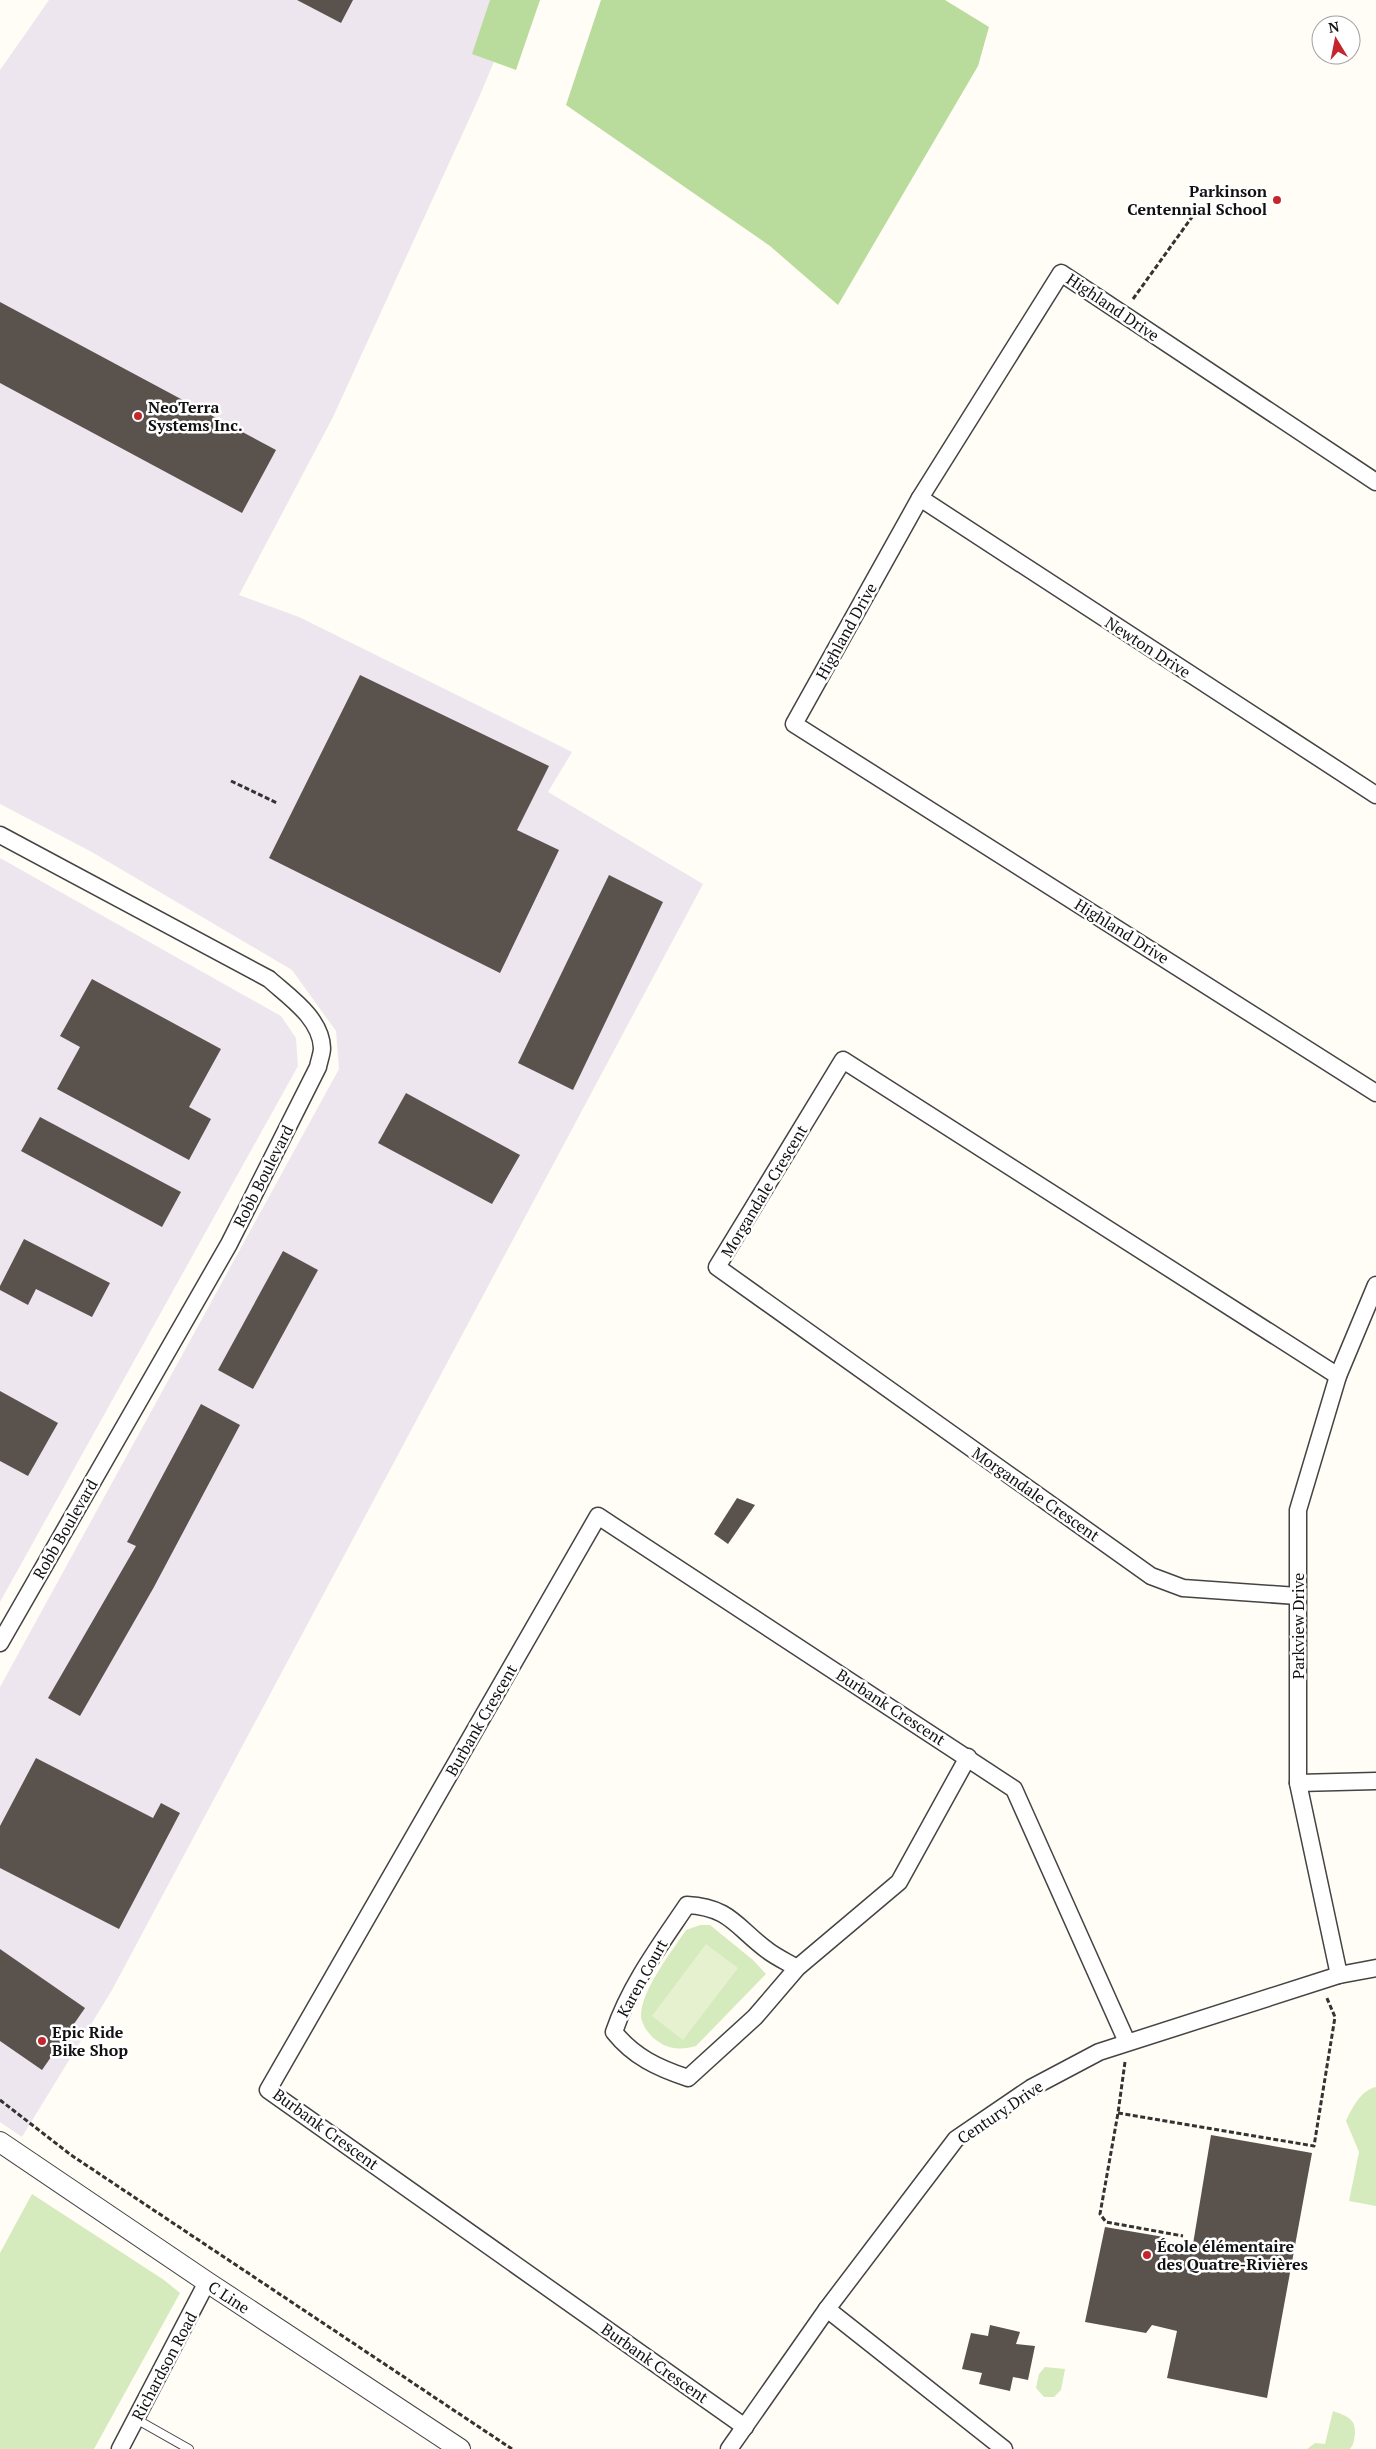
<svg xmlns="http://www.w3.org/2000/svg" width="1376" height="2449" font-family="'PT Serif',serif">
	<rect width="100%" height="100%" fill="#fffdf5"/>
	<g fill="#eee6ef">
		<path d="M49,0h471l-43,102 -144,315 -94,178 60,22 273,135 -24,40 155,92 -591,1106 -90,147 -22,-15v-435l339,-618 -3,-38 -44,-61 -202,-119 -90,-47v-734z"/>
		<path d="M0,858l281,158 15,22 2,28 -298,536z"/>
	</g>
	<g fill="#d5ebbd">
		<path d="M700,1925h10l43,35 13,14 -70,72c-14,4 -27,4 -40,-6 -7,-5 -15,-16 -15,-25 1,-26 31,-64 45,-85z"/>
		<path d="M1376,2087v119l-27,-5 10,-49 -13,-31c6,-13 15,-31 30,-34z"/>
		<path d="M32,2194l132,86 16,13 -86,156h-94v-196z"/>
		<path d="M1045,2367l20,2 -4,21 -7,7h-10l-8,-9 3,-14z"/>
		<path d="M1333,2411c13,5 23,7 22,23 -1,6 -1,10 -5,15h-43l8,-6 10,1z"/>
	</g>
	<g fill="#b9dc9c">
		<path d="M490,0h50l-24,70 -44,-16z"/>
		<path d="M601,0h344l44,27 -11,39 -140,239 -68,-59 -204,-141z"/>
	</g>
	<path fill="#e6f2cf" d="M706,1944l32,24 -55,72 -31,-24z"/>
	<g fill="#5a524d">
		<path d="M297,0h56l-12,23z"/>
		<path d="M0,302l276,148 -34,63 -242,-130z"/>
		<path d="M360,675l189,91 -32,64 42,20 -59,123 -231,-115z"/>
		<path d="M609,875l54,27 -90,188 -55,-27z"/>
		<path d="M92,979l129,70 -32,58 22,12 -22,41 -132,-71 23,-42 -20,-11z"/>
		<path d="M406,1093l114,62 -28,49 -114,-61z"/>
		<path d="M40,1117l141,75 -19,35 -141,-76z"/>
		<path d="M24,1239l86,44 -18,34 -56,-28 -8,16 -28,-15v-4z"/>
		<path d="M283,1251l35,19 -65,119 -35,-19z"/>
		<path d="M0,1391l58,32 -30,53 -28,-15z"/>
		<path d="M201,1404l39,21 -86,162 -74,129 -32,-18 88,-152 -9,-4z"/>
		<path d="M737,1498l18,7 -27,39 -14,-10z"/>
		<path d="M36,1758l117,60 8,-15 19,10 -61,116 -119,-61v-42z"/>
		<path d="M0,1949l85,59 -43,62 -42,-29z"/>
		<path d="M1211,2135l101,18 -45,245 -100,-20 10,-47 -25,-6 -6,8 -61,-11 20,-95 59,10 3,6 25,7z"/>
		<path d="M990,2325l30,7 -4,12 19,2 -7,34 -15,-3 -3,14 -31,-7 3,-11 -20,-4 9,-36 17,3z"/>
	</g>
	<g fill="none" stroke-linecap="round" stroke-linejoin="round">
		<defs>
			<path id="service" d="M136,2419l53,30"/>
			<g id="minor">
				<path d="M1376,482l-315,-209 -141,225 -126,226 582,369"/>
				<path d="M920,498l456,297"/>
				<path d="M0,835l269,144c20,18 52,39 53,69 0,6 -3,13 -4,19l-89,177 -229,399"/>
				<path d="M1297,1596l-114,-8 -32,-12 -434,-309 126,-207 495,316"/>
				<path d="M1298,1783l78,-2"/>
				<path d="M797,1968c-10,-6 -21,-11 -30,-18 -30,-22 -37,-43 -80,-45 -27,40 -57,80 -73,127 20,25 44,36 74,46l67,-61 42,-49 102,-86 69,-125"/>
				<path d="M1339,1975l-41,-192v-273l40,-134 38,-91"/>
				<path d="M827,2309l177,140"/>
				<path d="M745,2427l-477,-337 330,-574 416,273 113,253"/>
				<path d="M120,2449l87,-167"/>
				<path d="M729,2449l98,-140 129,-170 75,-51 68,-36 240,-77 37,-7"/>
			</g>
			<path id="tertiary" d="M0,2142l207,140 253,167"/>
		</defs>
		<use href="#service" stroke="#444" stroke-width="10"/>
		<use href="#minor" stroke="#444" stroke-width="19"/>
		<use href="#tertiary" stroke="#444" stroke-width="22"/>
		<g stroke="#333" stroke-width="3" stroke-dasharray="5 2.5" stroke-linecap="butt">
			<path d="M1133,299l59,-82"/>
			<path d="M231,781l46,22"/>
			<path d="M1125,2062l-7,51 -18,101 6,8 77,14"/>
			<path d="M0,2100l71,55 441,294"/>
			<path d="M1118,2113l196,33 21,-129 -9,-21"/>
		</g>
		<use href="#service" stroke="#fff" stroke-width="8"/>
		<use href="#minor" stroke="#fff" stroke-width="16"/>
		<use href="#tertiary" stroke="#fff" stroke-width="20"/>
	</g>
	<g fill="#c4262e" stroke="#fff" stroke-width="2">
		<circle cx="1277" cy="200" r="5"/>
		<circle cx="138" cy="416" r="5"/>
		<circle cx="42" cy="2041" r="5"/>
		<circle cx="1147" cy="2255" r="5"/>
	</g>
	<g text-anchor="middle" stroke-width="5" stroke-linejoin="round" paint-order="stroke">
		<g font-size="16" font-weight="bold" fill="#111" stroke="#fff" text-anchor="start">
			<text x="1267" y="197" text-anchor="end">Parkinson<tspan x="1267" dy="18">Centennial School</tspan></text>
			<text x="148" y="413">NeoTerra<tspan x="148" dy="18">Systems Inc.</tspan></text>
			<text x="52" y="2038">Epic Ride<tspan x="52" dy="18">Bike Shop</tspan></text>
			<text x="1157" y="2252">École élémentaire<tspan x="1157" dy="18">des Quatre-Rivières</tspan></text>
		</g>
		<g font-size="16" fill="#111" stroke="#fff">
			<text transform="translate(1113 307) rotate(34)" y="6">Highland Drive</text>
			<text transform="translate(846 631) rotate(-61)" y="6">Highland Drive</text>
			<text transform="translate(1148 647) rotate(33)" y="6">Newton Drive</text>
			<text transform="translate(1122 931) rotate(32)" y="6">Highland Drive</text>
			<text transform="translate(263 1176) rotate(-63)" y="6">Robb Boulevard</text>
			<text transform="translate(764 1191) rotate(-59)" y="6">Morgandale Crescent</text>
			<text transform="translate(1036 1494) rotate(35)" y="6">Morgandale Crescent</text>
			<text transform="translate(65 1529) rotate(-60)" y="6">Robb Boulevard</text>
			<text transform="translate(1298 1626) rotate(-90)" y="6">Parkview Drive</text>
			<text transform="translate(891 1707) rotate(33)" y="6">Burbank Crescent</text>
			<text transform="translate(481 1720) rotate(-60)" y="6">Burbank Crescent</text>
			<text transform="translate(642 1978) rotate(-61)" y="6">Karen Court</text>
			<text transform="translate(1000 2112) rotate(-34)" y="6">Century Drive</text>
			<text transform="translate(326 2129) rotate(36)" y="6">Burbank Crescent</text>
			<text transform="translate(229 2297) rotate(33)" y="6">C Line</text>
			<text transform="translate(655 2363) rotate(35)" y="6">Burbank Crescent</text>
			<text transform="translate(164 2366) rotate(-62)" y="6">Richardson Road</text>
		</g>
	</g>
	<g transform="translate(1336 40) rotate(350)"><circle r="24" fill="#ffffff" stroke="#a0a0a0"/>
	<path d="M0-4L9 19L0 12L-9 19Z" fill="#c4262e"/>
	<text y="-8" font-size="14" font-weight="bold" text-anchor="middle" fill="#111111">N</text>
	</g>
</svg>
